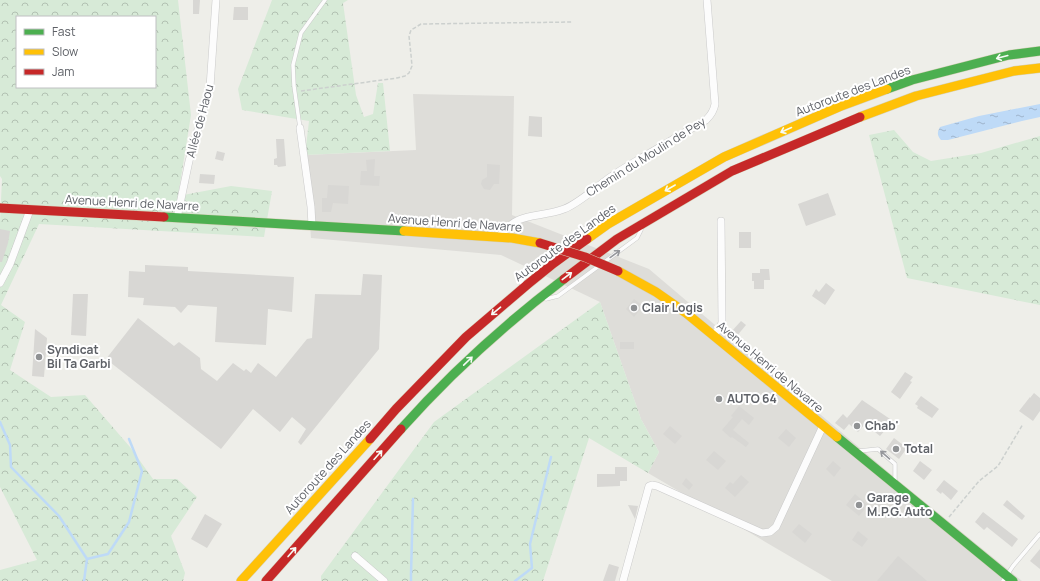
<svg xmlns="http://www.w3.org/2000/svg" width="1040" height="581" font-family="Manrope,sans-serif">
	<defs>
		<pattern id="forest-crowns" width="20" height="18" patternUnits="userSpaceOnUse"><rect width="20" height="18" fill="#d7ead7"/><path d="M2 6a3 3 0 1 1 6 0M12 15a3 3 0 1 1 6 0" fill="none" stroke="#b2c1b2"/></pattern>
		<pattern id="water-ripples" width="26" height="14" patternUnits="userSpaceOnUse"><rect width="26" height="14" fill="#bedaf7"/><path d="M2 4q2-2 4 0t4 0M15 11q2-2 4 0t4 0" fill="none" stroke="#9eb4cc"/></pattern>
	</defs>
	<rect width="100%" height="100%" fill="#eeeee9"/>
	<path fill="#deddd9" d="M413,94l101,2 -2,119 137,54 251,213 122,99h-190l-184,-108 11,-21 -18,-33 -41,-117 -99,-47 -190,-17 -6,-83 111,-5z"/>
	<g fill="url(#forest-crowns)" fill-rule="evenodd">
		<path d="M0,0h178l13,115 -13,81 53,-10 41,5 -8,46 -225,-13 -38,81 24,17 -15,48 41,27 34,-2 45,52 23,32h24l20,18 -26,39 14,37 -2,8h-183v-11l37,-10 -37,-73v-265l2,-43 -2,-3zM17,17h138v70h-138z"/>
		<path d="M272,0h76l-5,3 13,92 8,22 9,-3 5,-31h5l7,68 -85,4 4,-34 -67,-11 -4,-21z"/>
		<path d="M894,130l19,22 18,9 50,-8 59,-17v169l-133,-27 -38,-143z"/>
		<path d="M600,302l41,117 18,33 -11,21 -59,-35 -46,143h-222v-5l113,-154z"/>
	</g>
	<path fill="url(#water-ripples)" d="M1040,104v13l-18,4 -74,19h-7c-4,-5 -4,-7 -1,-13l39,-11z"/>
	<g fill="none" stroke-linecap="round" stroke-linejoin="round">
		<g stroke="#bedaf7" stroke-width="2.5">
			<path d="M0,422l10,23 1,22 48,49 28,43 -3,22"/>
			<path d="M87,559l21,-5 21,-32 13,-51 -13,-32"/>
			<path d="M411,581v-6l2,-76"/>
			<path d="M515,581l17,-13 -2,-24 21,-87"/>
		</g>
	</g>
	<g fill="#d8d7d4">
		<path d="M193,0h7l-1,14h-6z"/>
		<path d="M234,7h14v13h-15z"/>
		<path d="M529,116l13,1v20l-14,-1z"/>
		<path d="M276,139h8l2,27 -8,1 -1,-2h-3v-6l3,-1z"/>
		<path d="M217,151l8,2 -2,8 -8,-2z"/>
		<path d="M375,159l-1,17h6l-1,10 -19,-1 1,-14h6l-1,-11z"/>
		<path d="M487,164l13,1 -1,19h-5l-4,6 -6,-1 -3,-5 1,-4 5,-3z"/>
		<path d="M200,174l15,1 -1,9 -15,-1z"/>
		<path d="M328,185l21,1 -1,18 -15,-1 -2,9h-9v-14h5z"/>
		<path d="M828,193l8,22 -30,11 -8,-22z"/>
		<path d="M0,229l10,2 -2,12 -6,19h-2z"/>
		<rect x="739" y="232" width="12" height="16"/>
		<path d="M145,265l43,2v4l106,6 -2,35 -24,-3 -2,36 -51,-3 2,-35 -29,-2 -7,8 -6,-6 -32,-2 1,-7 -16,-1 1,-26 16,1z"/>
		<path d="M760,269h9l1,11h-6v9h-10v-8h-2v-8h8z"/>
		<path d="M363,274l19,1 -3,74 -78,96 -3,-3 8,-13 -14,-12 -12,15 -27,-23 -32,40 -115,-90 32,-41 36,28 5,-4 21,16 1,11 16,12 16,-18 11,8 2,-2 5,4 7,-10 18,14 31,-38 5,-1 3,-44 46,1z"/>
		<path d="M826,283l9,7 -10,15 -13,-9 4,-7 3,3z"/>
		<path d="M73,294h15l-2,42 -15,-1z"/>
		<path d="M634,299l9,7 -9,11 -8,-8z"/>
		<path d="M741,321l5,4 -10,12 -5,-5z"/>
		<path d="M35,329l12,9 -3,39 -12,-1z"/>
		<rect x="620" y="342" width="14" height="7"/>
		<path d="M905,372l8,5 -3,4 2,1 -12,17 -9,-7z"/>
		<path d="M1034,393l6,5v13l-7,10 -14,-10 11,-14v1z"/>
		<path d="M921,396l18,13 -7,9 -15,-10 1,-2 -3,-2z"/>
		<path d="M862,400l31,21 -13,15 -15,-12 -7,8 -9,-8 -5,6 -9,-7 8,-9 4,4z"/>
		<path d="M739,406l15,12 -5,7 -7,-6 -9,11 16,13 -3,4 -14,-10 -1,1 -9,-8 11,-13 -2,-1z"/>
		<path d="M670,426l12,10 -7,8 -12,-10z"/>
		<path d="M786,429l10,9 -7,9 -11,-9z"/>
		<path d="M894,438l13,10 -8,11 -13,-10z"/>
		<path d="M714,451l12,10 -8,9 -12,-10z"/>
		<path d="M833,461l8,7 -7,9 -8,-8z"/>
		<path d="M920,461l12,9 -8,10 -11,-9z"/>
		<path d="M615,467h12v14h-7v5l-23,1v-13h18z"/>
		<path d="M741,475l8,7 -14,15 -10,-9 5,-6 3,2z"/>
		<path d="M686,478l7,7 -4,5 -7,-6z"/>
		<path d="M944,480l14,11 -7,9 -9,-8 -1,2 -5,-4z"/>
		<path d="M855,494l13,11 -9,11 -13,-11z"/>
		<path d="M876,494l8,6 -5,7 -8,-7z"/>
		<path d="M1007,500l18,16 -3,4 -19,-15z"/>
		<path d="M628,505l10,1 -3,13z"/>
		<path d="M983,512l35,27 -6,8 -25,-20 -3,3 -9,-8z"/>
		<path d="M205,514l17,10 -15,24 -16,-9z"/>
		<path d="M799,524l13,10 -7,9 -13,-11z"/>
		<path d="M858,531l10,8 -6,8 -10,-7z"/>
		<path d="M1040,549v20l-10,-8z"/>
		<path d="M898,556l29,25h-50z"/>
		<path d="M609,564l10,3 -4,14h-12z"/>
	</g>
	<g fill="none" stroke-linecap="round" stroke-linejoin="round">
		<defs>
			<g id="lane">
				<path d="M300,128l-6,-42 -1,-21 8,-32 24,-33"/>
				<path d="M521,283l5,-12 76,-55 13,-2"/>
				<path d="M546,299l12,-3 79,-58 4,-8"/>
				<path d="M859,451l19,-2 17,15v16"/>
				<path d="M1003,581l10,-15 27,-32"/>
			</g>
			<g id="street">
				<path d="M300,128l11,79 1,19"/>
				<path d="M177,218l12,-57 21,-74 6,-87"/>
				<path d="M499,237c20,-27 38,-18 65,-28 16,-6 33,-23 48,-33 10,-7 21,-13 31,-19 21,-12 42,-25 63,-37 5,-5 8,-9 9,-16l-8,-104"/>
				<path d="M0,283l10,-19 20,-54"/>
				<path d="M714,335l7,-9 1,-4 -1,-101"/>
				<path d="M355,556l29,25"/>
				<path d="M623,581l26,-95 3,-1 5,1 105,47 8,-1 6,-5 47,-101"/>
			</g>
			<g id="fast">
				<path d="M887,89l25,-9 97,-25 31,-4"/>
				<path d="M164,217l240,14"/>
				<path d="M401,429c49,-55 104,-105 163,-150"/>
				<path d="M837,437l176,144"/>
			</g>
			<g id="slow">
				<path d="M860,117l56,-21 98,-25 26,-3"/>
				<path d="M404,231l108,7 28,5"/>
				<path d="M587,239l21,-15 116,-67 117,-51 46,-17"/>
				<path d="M618,271l38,21 30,21 151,124"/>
				<path d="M241,581l129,-142"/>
			</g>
			<g id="jam">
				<path d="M0,208l164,9"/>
				<path d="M564,279l53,-40 115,-68 128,-54"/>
				<path d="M370,439l26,-30 70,-72 62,-53 26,-21 33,-24"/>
				<path d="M266,581l135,-152"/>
			</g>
		</defs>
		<use href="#lane" stroke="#cacaca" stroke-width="4.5"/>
		<use href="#street" stroke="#cacaca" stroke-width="8"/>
		<use href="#fast" stroke="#d5d0b8" stroke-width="10"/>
		<use href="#slow" stroke="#d5d0b8" stroke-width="10"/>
		<use href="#jam" stroke="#d5d0b8" stroke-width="10"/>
		<g stroke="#ccd0ce" stroke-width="1.5" stroke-dasharray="4 2" stroke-linecap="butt">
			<path d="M301,91l96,-13 8,-2 4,-3 3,-7 -1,-11 -2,-19 2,-6 10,-6 151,-2"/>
			<path d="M949,517l30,-36 19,-15 25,-42"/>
		</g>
		<use href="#lane" stroke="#fcfcfc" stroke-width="3.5"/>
		<use href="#street" stroke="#fcfcfc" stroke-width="7"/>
		<use href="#fast" stroke="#4caf50" stroke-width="9"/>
		<use href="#slow" stroke="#ffc107" stroke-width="9"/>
		<use href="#jam" stroke="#c62828" stroke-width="9"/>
		<defs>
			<path id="jam-bridge" d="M540,243l45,14 33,14"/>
		</defs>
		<use href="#jam-bridge" stroke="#d5d0b8" stroke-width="10" stroke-linecap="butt"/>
		<use href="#jam-bridge" stroke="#c62828" stroke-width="9"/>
	</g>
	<defs><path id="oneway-shaft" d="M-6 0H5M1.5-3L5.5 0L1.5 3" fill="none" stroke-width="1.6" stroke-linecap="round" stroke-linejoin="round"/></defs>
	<g stroke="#f6fbf6">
		<use href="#oneway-shaft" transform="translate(1002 57) rotate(165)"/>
		<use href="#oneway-shaft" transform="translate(786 130) rotate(156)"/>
		<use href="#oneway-shaft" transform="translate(670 188) rotate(150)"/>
		<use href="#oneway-shaft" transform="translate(567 276) rotate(-37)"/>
		<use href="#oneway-shaft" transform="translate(496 311) rotate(140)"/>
		<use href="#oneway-shaft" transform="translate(468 361) rotate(-44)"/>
		<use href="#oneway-shaft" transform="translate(378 455) rotate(-48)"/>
		<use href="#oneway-shaft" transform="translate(292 552) rotate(-49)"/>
	</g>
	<g stroke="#95979b">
		<use href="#oneway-shaft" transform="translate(615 254) rotate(-36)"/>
		<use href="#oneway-shaft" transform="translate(885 455) rotate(-139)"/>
	</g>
	<g fill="#909294" stroke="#fff" stroke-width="1.5">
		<circle cx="634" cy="308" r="4"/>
		<circle cx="39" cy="357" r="4"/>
		<circle cx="719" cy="399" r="4"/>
		<circle cx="857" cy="426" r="4"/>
		<circle cx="896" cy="449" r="4"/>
		<circle cx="859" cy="505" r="4"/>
	</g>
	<g text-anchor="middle" stroke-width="4" stroke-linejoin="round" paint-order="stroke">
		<g font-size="12" fill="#5e6167" stroke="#fff">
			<text transform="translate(853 91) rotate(-21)" y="4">Autoroute des Landes</text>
			<text transform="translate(200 121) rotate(-75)" y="4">Allée de Haou</text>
			<text transform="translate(646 157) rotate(-32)" y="4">Chemin du Moulin de Pey</text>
			<text transform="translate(132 203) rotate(3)" y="4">Avenue Henri de Navarre</text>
			<text transform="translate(455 223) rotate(4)" y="4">Avenue Henri de Navarre</text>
			<text transform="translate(565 243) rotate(-36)" y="4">Autoroute des Landes</text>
			<text transform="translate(770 367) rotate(40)" y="4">Avenue Henri de Navarre</text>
			<text transform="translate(328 467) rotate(-48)" y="4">Autoroute des Landes</text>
		</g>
		<g font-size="12" font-weight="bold" fill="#5e6167" stroke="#fff" text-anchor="start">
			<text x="642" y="312">Clair Logis</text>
			<text x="47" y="354">Syndicat<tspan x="47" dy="14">Bil Ta Garbi</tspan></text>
			<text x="727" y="403">AUTO 64</text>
			<text x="865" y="430">Chab'</text>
			<text x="904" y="453">Total</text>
			<text x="867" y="502">Garage<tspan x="867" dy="14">M.P.G. Auto</tspan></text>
		</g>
	</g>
	<rect x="16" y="16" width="140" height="72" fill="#ffffff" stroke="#bfc0c2"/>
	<rect x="24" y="29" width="20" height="6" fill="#4caf50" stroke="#bfc0c2"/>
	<text x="52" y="36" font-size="12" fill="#5e6167">Fast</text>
	<rect x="24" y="49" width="20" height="6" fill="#ffc107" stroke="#bfc0c2"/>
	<text x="52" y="56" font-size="12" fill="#5e6167">Slow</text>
	<rect x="24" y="69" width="20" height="6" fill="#c62828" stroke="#bfc0c2"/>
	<text x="52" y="76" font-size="12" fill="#5e6167">Jam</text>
</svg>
